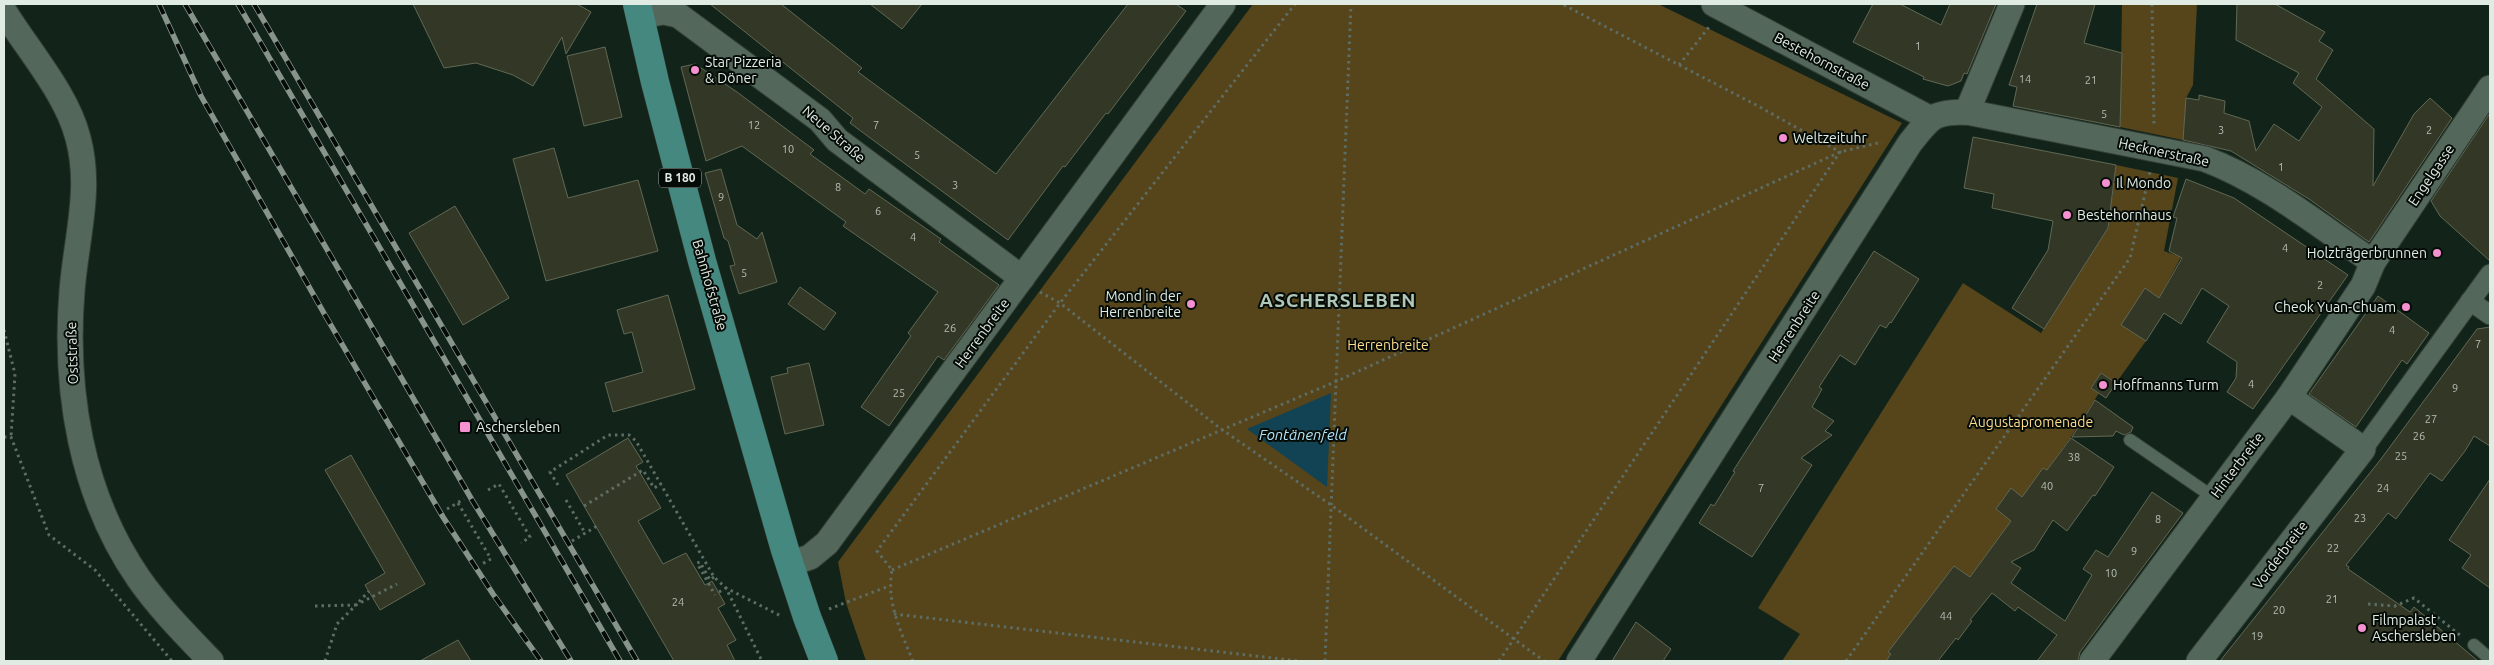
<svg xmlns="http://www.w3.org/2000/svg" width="2494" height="665" font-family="Ubuntu,sans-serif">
	<rect width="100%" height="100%" fill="#122419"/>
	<g fill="#56441b">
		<path d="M1253,4h405l244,119 -344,538h-692l-20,-58 -8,-41z"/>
		<path d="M2122,4h75l-4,81 -7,13 -3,42 -63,-13z"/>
		<path d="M2116,165l62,13 -14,73 17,6 -22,41 -14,-9 -23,36 24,16 -30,42 -15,-10 -10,15 8,5 -28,44 -24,33 -4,-2 -16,33 -16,-12 -15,20 15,12 -41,56 -16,-11 -65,86 2,2 -5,7h-104l18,-27 -42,-26 205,-325 78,50 67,-105 2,-9 -5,-7 7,-13 2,-16h2l-2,-3z"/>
	</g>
	<path fill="#114354" d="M1331,393l-4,94 -80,-58z"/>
	<g fill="#333826" stroke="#616854">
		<path d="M413,4h164l14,8 -25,42 -4,-17 -29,49 -20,-11 -37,-12 -32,5z"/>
		<path d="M710,4h71l81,64 -4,4 138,102 132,-170h48l10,7 -78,103 -2,-1 -41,54 -2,-1 -55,74 -158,-117 3,-5z"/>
		<path d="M870,4h52l-20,25z"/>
		<path d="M1873,4h27l41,21 9,-21h46l-29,70 -3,-1 -3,8 -13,5 -25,-7 1,-2 -71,-35z"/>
		<path d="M2037,4h58l-11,39 38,10 -2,74 -107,-21 4,-19 -8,-2z"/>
		<path d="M2237,4h38l50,28 -6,9 14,9 -17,29 58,50 -1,57 41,-72 16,-16 22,20 -83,124 -60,-43 -78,-48 -48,-11 3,-42 13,2v-5l26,6 -1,12 25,8 7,30 18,-27 25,17 23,-34 -29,-24 6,-10 -63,-33z"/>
		<path d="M605,47l17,70 -38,9 -17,-70z"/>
		<path d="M695,64l42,28 77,58 -4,4 55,40 4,-5 72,50 -2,3 60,43 -55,75 -6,-4 -49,70 -28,-19 50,-71 -3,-3 30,-41 -95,-66 3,-4 -104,-76 -36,15 -25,-94z"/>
		<path d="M2490,113v148l-50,-45 -9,-15z"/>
		<path d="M1973,137l143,28 -8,63 -64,101 -32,-21 36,-58 5,-29 -61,-13 2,-14 -30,-6z"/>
		<path d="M554,148l14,50 70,-18 20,71 -112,30 -33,-122z"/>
		<path d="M721,169l16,56 20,14 5,-7 15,50 -38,12 -9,-28 5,-1 -7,-24 -4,-3 -19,-65z"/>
		<path d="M2186,179l48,19 114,77 -95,134 -26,-17 9,-14 1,-16 -30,-20 22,-36 -27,-18 -21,36 -17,-11 -18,28 -25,-16 24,-37 14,10 23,-40 -13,-7 8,-33 -4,-1z"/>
		<path d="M455,206l54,92 -46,27 -54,-92z"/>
		<path d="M1874,251l45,28 -28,44 -1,-1 -4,6 -6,-3 -25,40 -15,-10 -21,32 3,2 -10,18 22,14 -9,10 7,4 -31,23 11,7 -60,92 -53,-34 12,-19 3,2 21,-34 -2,-1z"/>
		<path d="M800,287l36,26 -12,17 -36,-26z"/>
		<path d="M668,295l27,94 -82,23 -8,-29 38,-11 -11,-40 -8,2 -7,-24z"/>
		<path d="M2378,296l51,37 -22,31 -5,-4 -46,67 -47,-33z"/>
		<path d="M2490,327v119l-16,-10 -9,15 -23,30 -12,-8 -34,46 -8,-6 -42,52 3,2 -1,2 62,43 4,-5 64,54h-258l161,-202 96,-130z"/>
		<path d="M809,363l15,62 -39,9 -14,-57 17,-4 -1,-5z"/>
		<path d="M2101,373l15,10 -10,15 -15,-10z"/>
		<path d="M2095,400l38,27 -2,5 -7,3 -8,-4 -3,5 -41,1z"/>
		<path d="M628,438l15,24 -7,4 25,42 -23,13 25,43 23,-11 19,32 7,-4 13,23 -7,4 18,32 -9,5 8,16h-61l-108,-186z"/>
		<path d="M2071,438l43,29 -19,29 -2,-1 -26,36 -14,-11 -19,30 -23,12 10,6 -10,15 54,38 27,-46 -9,-6 13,-19 12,7 44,-65 31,21 -103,139 -2,9h-41l20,-26 -39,-28 -3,4 -23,-18 -22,27 2,1 -14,19 -2,-2 -18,23h-52l5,-7 -3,-2 66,-86 16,11 41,-56 -15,-12 15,-21 11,9 21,-29 4,2z"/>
		<path d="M351,455l74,129 -45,26 -15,-25 20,-12 -60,-103z"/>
		<path d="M2490,479v109l-28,-20 9,-13 -22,-15z"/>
		<path d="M1636,622l35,27 -8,12h-51z"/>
		<path d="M458,640l13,21h-51z"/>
	</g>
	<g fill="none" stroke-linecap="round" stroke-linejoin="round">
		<defs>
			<g id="service">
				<path d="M2130,440l83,57"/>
				<path d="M2474,645l16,14"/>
			</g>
			<g id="pedestrian">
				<path d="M2470,301l20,14"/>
				<path d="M2363,449l127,-175"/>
			</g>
			<g id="minor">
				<path d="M1714,4l215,114"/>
				<path d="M4,11c24,39 63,83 74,127 14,51 -2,101 -6,153 -8,100 9,204 67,288 21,30 47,56 72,82"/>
				<path d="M640,16l24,-4 14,3 142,105 17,20 185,138"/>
				<path d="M1967,112l45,-108"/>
				<path d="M790,564l20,-7 17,-14 396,-539"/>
				<path d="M1579,661l331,-518c21,-26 22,-31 57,-31l238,47c61,23 114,67 168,103"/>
				<path d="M2092,661l197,-264 74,-111 10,-24 117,-174"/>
				<path d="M2199,661l164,-212 -74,-52"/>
			</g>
			<path id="primary" d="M637,4l18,78 47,179 83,289 22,67 17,44"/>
		</defs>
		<use href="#service" stroke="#323e35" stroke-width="14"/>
		<use href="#pedestrian" stroke="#323e35" stroke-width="21"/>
		<use href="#minor" stroke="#323e35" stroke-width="27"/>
		<use href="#primary" stroke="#323e35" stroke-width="29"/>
		<g stroke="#5d6d63" stroke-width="3" stroke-dasharray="2.5 4" stroke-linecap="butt">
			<path d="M2152,4l2,122"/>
			<path d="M1679,65l30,-38"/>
			<path d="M1040,292l20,11 161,126 110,76 213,156"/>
			<path d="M4,330l11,44 -4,63"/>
			<path d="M4,437h7l38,98 46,35 77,91"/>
			<path d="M558,485l-8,-13 58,-37h21l7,6 78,136 12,11 55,28"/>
			<path d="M488,490l11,-6 31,53 -9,6"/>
			<path d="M566,500l19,33"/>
			<path d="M458,503l33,56 -11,6"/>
			<path d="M584,506l59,-36 11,18 7,-4"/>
			<path d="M447,509l17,-10"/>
			<path d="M572,541l25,-15"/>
			<path d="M892,570l445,-189 503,-229 42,-10"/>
			<path d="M714,577l-4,3 -10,-18 -3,1 18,32"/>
			<path d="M719,592l7,-4 36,73"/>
			<path d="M2368,604l27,2 19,-8 47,38"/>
			<path d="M315,606l41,-1 13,-14"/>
			<path d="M829,609l60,-23"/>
			<path d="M894,614l405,47"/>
			<path d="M325,661l12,-37 19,-19 41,-21"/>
			<path d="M913,661c-12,-29 -27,-59 -21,-91l-15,-19 183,-248 235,-299"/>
			<path d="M1325,661l26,-657"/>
			<path d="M1499,661l341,-509 -82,-46 -196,-102"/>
			<path d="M1846,661l284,-403 20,-86"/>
		</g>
		<use href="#service" stroke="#53675a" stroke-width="12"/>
		<use href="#pedestrian" stroke="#53675a" stroke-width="19"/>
		<use href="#minor" stroke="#53675a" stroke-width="25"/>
		<use href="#primary" stroke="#458880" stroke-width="28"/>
		<defs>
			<g id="rail">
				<path d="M159,4l42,92 124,219 118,202 50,77 48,67"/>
				<path d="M185,4l287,496 99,161"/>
				<path d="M238,4l382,657"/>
				<path d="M254,4l383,657"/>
			</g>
		</defs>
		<use href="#rail" stroke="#86948b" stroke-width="5.5"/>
		<use href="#rail" stroke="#050b07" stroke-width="4" stroke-dasharray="11" stroke-linecap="butt"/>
	</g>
	<g fill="#f590d1" stroke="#050b07" stroke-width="2">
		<circle cx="695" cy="70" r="5"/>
		<circle cx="1783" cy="138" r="5"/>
		<circle cx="2106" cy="183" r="5"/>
		<circle cx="2067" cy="215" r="5"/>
		<circle cx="2437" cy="253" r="5"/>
		<circle cx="1191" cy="304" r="5"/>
		<circle cx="2406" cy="307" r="5"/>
		<circle cx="2103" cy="385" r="5"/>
		<rect x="459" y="421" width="12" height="12" rx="2.5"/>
		<circle cx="2362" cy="628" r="5"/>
	</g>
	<g text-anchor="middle" stroke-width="4" stroke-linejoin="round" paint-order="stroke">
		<g font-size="11" fill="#b5beb4">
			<text x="1918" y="50">1</text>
			<text x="2025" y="83">14</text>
			<text x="2091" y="84">21</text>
			<text x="2104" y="118">5</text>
			<text x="754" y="129">12</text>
			<text x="876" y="129">7</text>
			<text x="2221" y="134">3</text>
			<text x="2429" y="134">2</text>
			<text x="788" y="153">10</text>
			<text x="917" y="159">5</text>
			<text x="2281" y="171">1</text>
			<text x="955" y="189">3</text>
			<text x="838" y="191">8</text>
			<text x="721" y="201">9</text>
			<text x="878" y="215">6</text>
			<text x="913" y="241">4</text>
			<text x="2285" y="252">4</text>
			<text x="744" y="277">5</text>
			<text x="2320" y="289">2</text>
			<text x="950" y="332">26</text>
			<text x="2392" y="334">4</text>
			<text x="2478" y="348">7</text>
			<text x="2251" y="388">4</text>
			<text x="2455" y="392">9</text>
			<text x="899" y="397">25</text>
			<text x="2431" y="423">27</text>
			<text x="2419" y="440">26</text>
			<text x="2401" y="460">25</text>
			<text x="2074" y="461">38</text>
			<text x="2047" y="490">40</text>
			<text x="1761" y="492">7</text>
			<text x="2383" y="492">24</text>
			<text x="2360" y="522">23</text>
			<text x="2158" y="523">8</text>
			<text x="2333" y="552">22</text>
			<text x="2134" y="555">9</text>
			<text x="2111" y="577">10</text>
			<text x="2332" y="603">21</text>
			<text x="678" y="606">24</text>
			<text x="2279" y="614">20</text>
			<text x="1946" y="620">44</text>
			<text x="2257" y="640">19</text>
		</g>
		<rect fill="#050b07" stroke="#9ea8a1" stroke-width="1" x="659" y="168.5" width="42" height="19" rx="4"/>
		<g font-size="12" font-weight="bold" fill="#e0ebe3">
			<text x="680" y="182">B 180</text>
		</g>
		<g font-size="14" fill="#e0ebe3" stroke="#050b07">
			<text transform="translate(1822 61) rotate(28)" y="5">Bestehornstraße</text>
			<text transform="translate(834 134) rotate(41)" y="5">Neue Straße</text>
			<text transform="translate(2164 152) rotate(12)" y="5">Hecknerstraße</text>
			<text transform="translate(2431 175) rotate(-56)" y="5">Engelgasse</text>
			<text transform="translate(710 285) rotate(74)" y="5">Bahnhofstraße</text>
			<text transform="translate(1794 326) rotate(-57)" y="5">Herrenbreite</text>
			<text transform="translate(982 333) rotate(-54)" y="5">Herrenbreite</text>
			<text transform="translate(72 353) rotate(-92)" y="5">Oststraße</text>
			<text transform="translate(2237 465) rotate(-53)" y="5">Hinterbreite</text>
			<text transform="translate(2280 555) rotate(-53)" y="5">Vorderbreite</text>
		</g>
		<g font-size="14" fill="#e0ebe3" stroke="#050b07" text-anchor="start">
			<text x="705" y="67">Star Pizzeria<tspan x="705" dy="16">&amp; Döner</tspan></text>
			<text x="1793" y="143">Weltzeituhr</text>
			<text x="2116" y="188">Il Mondo</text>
			<text x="2077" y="220">Bestehornhaus</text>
			<text x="2427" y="258" text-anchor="end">Holzträgerbrunnen</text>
			<text x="1181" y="301" text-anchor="end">Mond in der<tspan x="1181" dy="16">Herrenbreite</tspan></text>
			<text x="2396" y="312" text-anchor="end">Cheok Yuan-Chuam</text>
			<text x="2113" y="390">Hoffmanns Turm</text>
			<text x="476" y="432">Aschersleben</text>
			<text x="2372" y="625">Filmpalast<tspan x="2372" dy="16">Aschersleben</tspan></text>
		</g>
		<g font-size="14" fill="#ffdc8e" stroke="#050b07">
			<text x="1388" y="350">Herrenbreite</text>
			<text x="2031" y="427">Augustapromenade</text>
		</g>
		<g font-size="15" font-style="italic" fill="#afe4fb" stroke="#050b07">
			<text x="1303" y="440">Fontänenfeld</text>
		</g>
		<g font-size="19" font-weight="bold" letter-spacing="1" fill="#b0c6b7" stroke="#050b07">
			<text x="1338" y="307">ASCHERSLEBEN</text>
		</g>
	</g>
	<rect width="2494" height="665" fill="none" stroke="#e0ebe3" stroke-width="10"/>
</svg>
